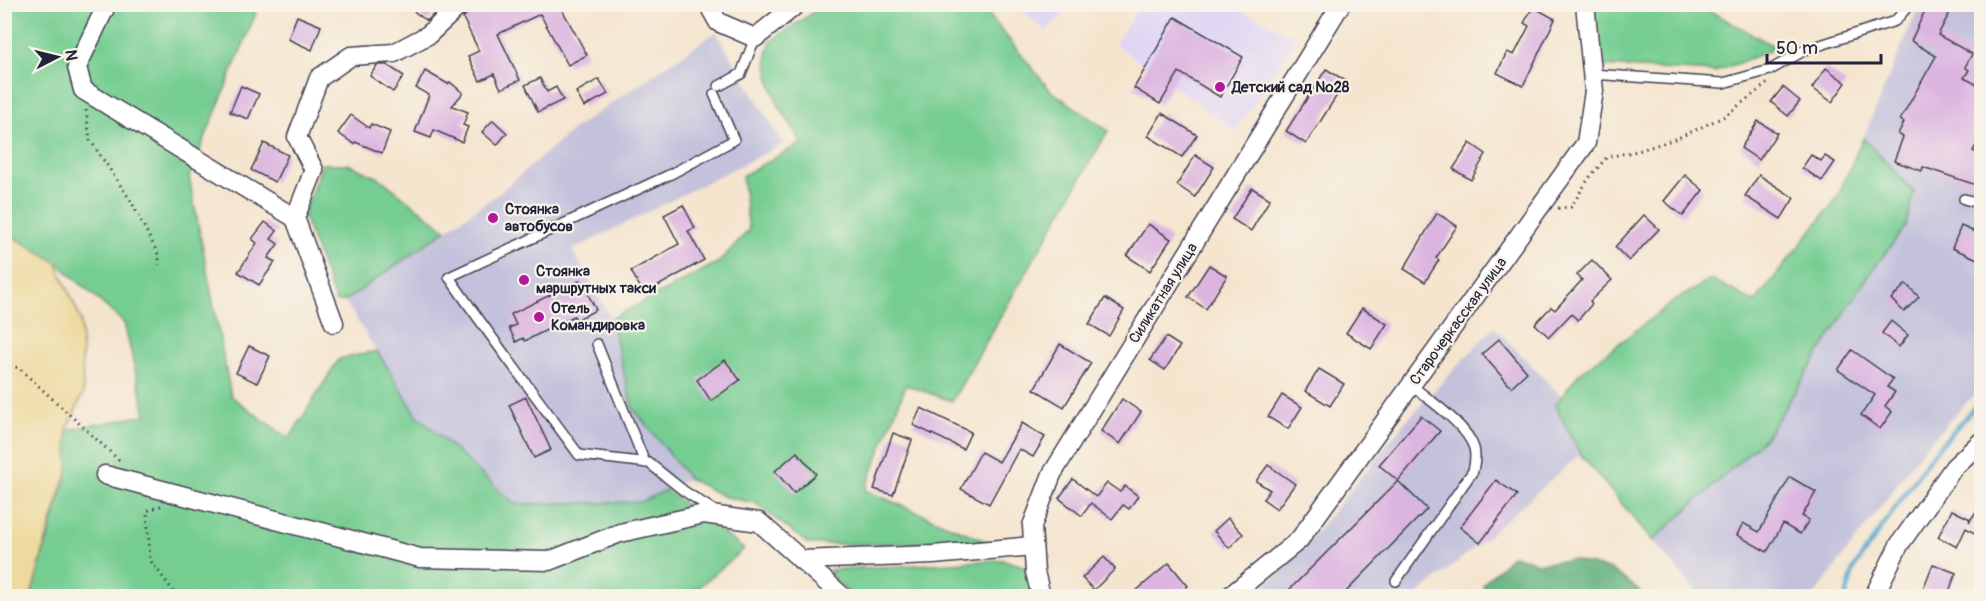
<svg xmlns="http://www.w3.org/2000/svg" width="1986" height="601" font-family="Pangolin,sans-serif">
	<rect width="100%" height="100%" fill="#f7f3e8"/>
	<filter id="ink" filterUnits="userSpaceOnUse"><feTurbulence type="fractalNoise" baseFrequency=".0167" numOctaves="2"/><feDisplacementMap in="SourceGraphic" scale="12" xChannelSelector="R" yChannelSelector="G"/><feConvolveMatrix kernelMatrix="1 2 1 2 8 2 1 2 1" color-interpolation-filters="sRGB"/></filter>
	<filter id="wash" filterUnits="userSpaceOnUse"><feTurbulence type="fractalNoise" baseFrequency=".008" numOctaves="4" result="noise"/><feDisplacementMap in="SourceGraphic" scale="24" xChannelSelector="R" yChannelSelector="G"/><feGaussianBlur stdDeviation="1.35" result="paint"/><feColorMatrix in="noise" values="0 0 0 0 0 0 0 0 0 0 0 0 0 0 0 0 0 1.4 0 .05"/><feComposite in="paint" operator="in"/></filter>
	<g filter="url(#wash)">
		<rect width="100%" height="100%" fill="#f5e5cf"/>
		<g fill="#dfd5f5">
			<path d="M1141,4l89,1 66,32 -60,94 -121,-87z"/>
			<path d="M1014,5h58l-26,26z"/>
		</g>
		<g fill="#c3c1db">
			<path d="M1919,5h62v382l-57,61 -110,148h-114l-47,-55 114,-105 101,-160 38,-50 8,-34 -51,-54z"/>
			<path d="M716,32l67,112 -211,106 39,69 21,88 57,72 -48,23 -127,2 -97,-89 -72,-114 153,-107 77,-66z"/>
			<path d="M1494,327l68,70 -6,8 24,49 -100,89 -64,53h-161l64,-67 87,-108z"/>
		</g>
		<g fill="#76cd92" stroke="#4c7866" stroke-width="1.5">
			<path d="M5,5h235l16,8 -67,164 42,219 58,43 50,-80 38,-8 40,64 97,89 127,-2 25,-12 78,59 -56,47h-649l-7,-4 35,-119v-43l79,-15 -22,-92 -68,-61 -51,-30z"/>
			<path d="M824,5h157l69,85 58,41 -156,270 -46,-16 -41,105 125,53 -182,1 -53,-41 -30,-6 -36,-18 -57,-72 -21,-88 108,-57 30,-32 -7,-54 60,-33 -24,-39 -10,-28 -1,-23 4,-12z"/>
			<path d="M1591,5h108l78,43 -62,24 -114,-6z"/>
			<path d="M1863,138l51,54 -8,34 -38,50 -101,160 -114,105 -73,-87 -25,-49 23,-30 96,-74 37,-22 44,23 82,-104z"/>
			<path d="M322,164h26l31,14 67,52 -101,71 -9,1 -33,-87z"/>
			<path d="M1003,560l20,6c7,10 10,19 9,30h-179l-20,-18 -4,-8z"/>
		</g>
		<path fill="#60b07c" stroke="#41695c" stroke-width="1.5" d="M1513,555l26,8 33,-3 40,10 34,26h-161l-2,-12z"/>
		<path fill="#eeda9e" stroke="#887e6c" stroke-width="1.5" d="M5,232l51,30 25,58 2,73 -16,37 1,40 -14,42 -22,80 -5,4h-22z"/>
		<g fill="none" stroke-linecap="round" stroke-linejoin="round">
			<path stroke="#58a8d2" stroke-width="4.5" d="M1846,596l8,-28 77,-112 51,-57"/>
		</g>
		<g id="blocks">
			<g fill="#dcb4e0">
				<path d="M404,4h40l-17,17z"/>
				<path d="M478,4h81l28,51 -19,10 -28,-51 -42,20 22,46 -19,9 -7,-15 -14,7 -12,-25 11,-5 -16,-33 9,-10z"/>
				<path d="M1928,4h12l11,6 -13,25 34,19 -7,13 4,3 -5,8 18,9v48l-9,16 9,4v32l-59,-20 -1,4 -28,-10 9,-24 -5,-3 6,-12 -4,-2 36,-64 -25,-15z"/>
				<path d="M1533,7l22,12 -32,67 -26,-13 10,-21 7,3 15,-29 -5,-3z"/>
				<path d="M297,16l24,10 -9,24 -24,-11z"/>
				<path d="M1175,17l68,40 -23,40 -41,-25 -19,32 -26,-16z"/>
				<path d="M377,65h10l17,11 -11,16 -23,-16z"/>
				<path d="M1826,68l20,15 -14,19 -20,-14z"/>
				<path d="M1326,69l20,12 -40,63 -20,-13z"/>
				<path d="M425,71l23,13 2,-2 13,11 -11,13 16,6 -5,13 5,2 -6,15 -28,-12 -3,8 -16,-6 14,-37 -13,-7z"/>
				<path d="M540,78l7,14 9,-5 7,13 -25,12 -13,-27z"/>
				<path d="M599,79l9,15 -24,13 -8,-15z"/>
				<path d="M241,86l18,8 -11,25 -18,-7z"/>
				<path d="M1783,87l17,14 -12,15 -17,-14z"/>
				<path d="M1162,113l35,22 -15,22 -34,-21z"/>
				<path d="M351,115l18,13 2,-4 19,8 -8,21 -27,-11 -1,2 -16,-11z"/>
				<path d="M493,120l14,13 -10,12 -15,-13z"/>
				<path d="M1758,121l19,12 -18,27 -18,-12z"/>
				<path d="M264,143l24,12 -13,27 -24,-12z"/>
				<path d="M1470,143l16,11 -15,26 -18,-11z"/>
				<path d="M1195,155l19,12 -19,30 -18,-12z"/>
				<path d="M1811,155l10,6 4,-5 10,6 -13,19 -20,-13z"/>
				<path d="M1685,175l18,15 -20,26 -19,-15z"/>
				<path d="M1759,175l35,23 -13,21 -36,-23z"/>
				<path d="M1252,188l18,11 -19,32 -19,-12z"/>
				<path d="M683,205l12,23 -7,3 16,29 -60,34 -13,-23 48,-27 -15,-29z"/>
				<path d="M1437,213l20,13 -21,32 3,2 -14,22 -21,-13z"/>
				<path d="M1644,215l15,14 -30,32 -14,-14z"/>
				<path d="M265,222l12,9 -6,8 7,5 -10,14 7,4 -16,23 -21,-13 19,-29 -5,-4z"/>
				<path d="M1148,224l23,15 -21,32 -23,-15z"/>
				<path d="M1961,226l21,9v26l-30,-13z"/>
				<path d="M1592,260l20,20 -22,21 2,3 -14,16 -7,-6 -22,23 -14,-13 16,-17 4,3 27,-30 -5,-5z"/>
				<path d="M1209,265l18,11 -21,33 -18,-12z"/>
				<path d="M581,280l15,30 -20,10 -2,-4 -49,25 -2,-3 -7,4 -7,-14 7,-3 -5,-11z"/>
				<path d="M1906,284l13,13 -15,15 -13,-13z"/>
				<path d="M1105,298l19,12 -15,26 -20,-12z"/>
				<path d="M1362,308l25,16 -16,25 -25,-16z"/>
				<path d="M1891,321l17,14 -9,12 -17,-14z"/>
				<path d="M1166,337l14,9 -15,24 -15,-10z"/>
				<path d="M1499,339l28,33 -16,15 -29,-33z"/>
				<path d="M1060,344l31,19 -27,44 -30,-18z"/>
				<path d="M249,346l21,10 -13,27 -21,-10z"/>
				<path d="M1852,350l41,29 -6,8 8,5 -10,14 7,6 -12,17 -19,-14 14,-20 -37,-25z"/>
				<path d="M725,360l15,20 -29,21 -14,-21z"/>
				<path d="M1319,369l25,15 -14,22 -25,-15z"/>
				<path d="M1282,395l20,12 -14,22 -20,-12z"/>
				<path d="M526,397l25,53 -17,8 -25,-53z"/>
				<path d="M1122,399l19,13 -21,32 -19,-13z"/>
				<path d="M921,408l50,24 -8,17 -50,-24z"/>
				<path d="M1421,416l19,15 -42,50 -19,-16z"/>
				<path d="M1022,423l23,14 -12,20 -14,-8 -30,55 -28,-15 20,-37 18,10z"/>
				<path d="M893,433l19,7 -19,55 -19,-6z"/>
				<path d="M797,452l19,22 -22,19 -19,-22z"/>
				<path d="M1268,465l27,19 -18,25 -14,-10 7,-9 -14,-9z"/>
				<path d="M1790,477l26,15 -14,24 7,4 -9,14 -17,-10 -16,28 -30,-17 6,-12 16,9z"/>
				<path d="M1073,479l23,18 11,-14 13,9 5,-6 13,10 -9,13 -6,-4 -11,14 -21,-16 -9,13 -23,-18z"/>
				<path d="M1496,480l21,15 -37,48 -20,-16z"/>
				<path d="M1398,481l29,28 -86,88h-59z"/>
				<path d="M1982,503v20l-6,11 -10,-6 -9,19 -19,-10 14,-27 18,9 -1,3z"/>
				<path d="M1228,518l15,16 -14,14 -15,-17z"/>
				<path d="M1104,557l11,12 -21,21 -12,-12z"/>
				<path d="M1169,563l19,23 -13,11h-46z"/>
				<path d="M1933,564l23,9 -9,24h-6l-18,-8z"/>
			</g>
		</g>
	</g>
	<g filter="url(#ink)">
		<use href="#blocks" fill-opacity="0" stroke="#423f51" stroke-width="1.5"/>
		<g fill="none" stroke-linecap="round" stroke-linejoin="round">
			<defs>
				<g id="service">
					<path d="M1592,74l131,9 47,-13 35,-20 90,-29 15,-17"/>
					<path d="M719,86l22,-12 14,-36"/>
					<path d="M714,94l20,46 -63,34 -222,103c42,61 87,119 130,178l70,8 35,28 31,20"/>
					<path d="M1964,199l18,5"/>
					<path d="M597,344l48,119"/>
					<path d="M1396,581l77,-110c2,-8 3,-15 1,-23 -7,-23 -45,-48 -63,-63"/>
				</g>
				<g id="minor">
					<path d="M107,4l-30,63 6,23 212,128"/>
					<path d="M708,4l10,18 37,16 42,-34"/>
					<path d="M334,323l-39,-105 19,-48 -17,-33 22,-59 32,-22 43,-3 34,-18 33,-31"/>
					<path d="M105,475l315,83 129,3 71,-28 84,-19 55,8 83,74"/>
					<path d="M801,560l132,-5 100,-9"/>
					<path d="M1041,596l-6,-24 -3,-46 20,-52 289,-470"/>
					<path d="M1230,596l69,-56 287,-397 8,-52 -9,-87"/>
					<path d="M1874,596l25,-51 55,-78 28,-26"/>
				</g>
			</defs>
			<use href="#service" stroke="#423f51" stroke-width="12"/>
			<use href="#minor" stroke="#423f51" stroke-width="21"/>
			<g stroke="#423f51" stroke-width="3" stroke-dasharray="1.5 4.5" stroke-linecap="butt">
				<path d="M86,110l4,30 41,61 28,55v9"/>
				<path d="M1558,208l13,-1 18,-29 18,-21 31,-6 40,-13 47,-22 43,-33"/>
				<path d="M4,364l15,4 102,94"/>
				<path d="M161,506l-14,5 3,49 27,36"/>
			</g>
			<use href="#service" stroke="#fff" stroke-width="9"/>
			<use href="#minor" stroke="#fff" stroke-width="18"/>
		</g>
	</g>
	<g fill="#b5179e" stroke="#f7f3e8" stroke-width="2">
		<circle cx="1220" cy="87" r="6"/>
		<circle cx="493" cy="218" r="6"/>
		<circle cx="524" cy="280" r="6"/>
		<circle cx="539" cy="317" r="6"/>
	</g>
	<g text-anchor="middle" stroke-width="4.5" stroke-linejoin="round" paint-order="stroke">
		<g font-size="15" font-weight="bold" fill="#22223b" stroke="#f7f3e8" text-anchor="start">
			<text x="1232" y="92">Детский сад №28</text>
			<text x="505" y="214">Стоянка<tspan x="505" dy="17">автобусов</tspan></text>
			<text x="536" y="276">Стоянка<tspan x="536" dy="17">маршрутных такси</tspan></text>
			<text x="551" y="313">Отель<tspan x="551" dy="17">Командировка</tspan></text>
		</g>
		<g font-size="15" fill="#22223b" stroke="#f7f3e8">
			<text transform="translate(1163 293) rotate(-58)" y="5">Силикатная улица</text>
			<text transform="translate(1458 321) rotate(-54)" y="5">Старочеркасская улица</text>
		</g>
	</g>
	<rect width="1986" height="601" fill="none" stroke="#f7f3e8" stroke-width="24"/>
	<g transform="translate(57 57) rotate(83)" stroke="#f7f3e8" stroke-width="4.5" paint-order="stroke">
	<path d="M0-4.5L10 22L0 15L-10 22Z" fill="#22223b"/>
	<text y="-9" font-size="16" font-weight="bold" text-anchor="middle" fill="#22223b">N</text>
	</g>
	<path d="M1767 54v9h114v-9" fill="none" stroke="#22223b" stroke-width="3"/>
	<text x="1776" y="54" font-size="18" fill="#22223b" stroke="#f7f3e8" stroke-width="4.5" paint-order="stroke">50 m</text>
</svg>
